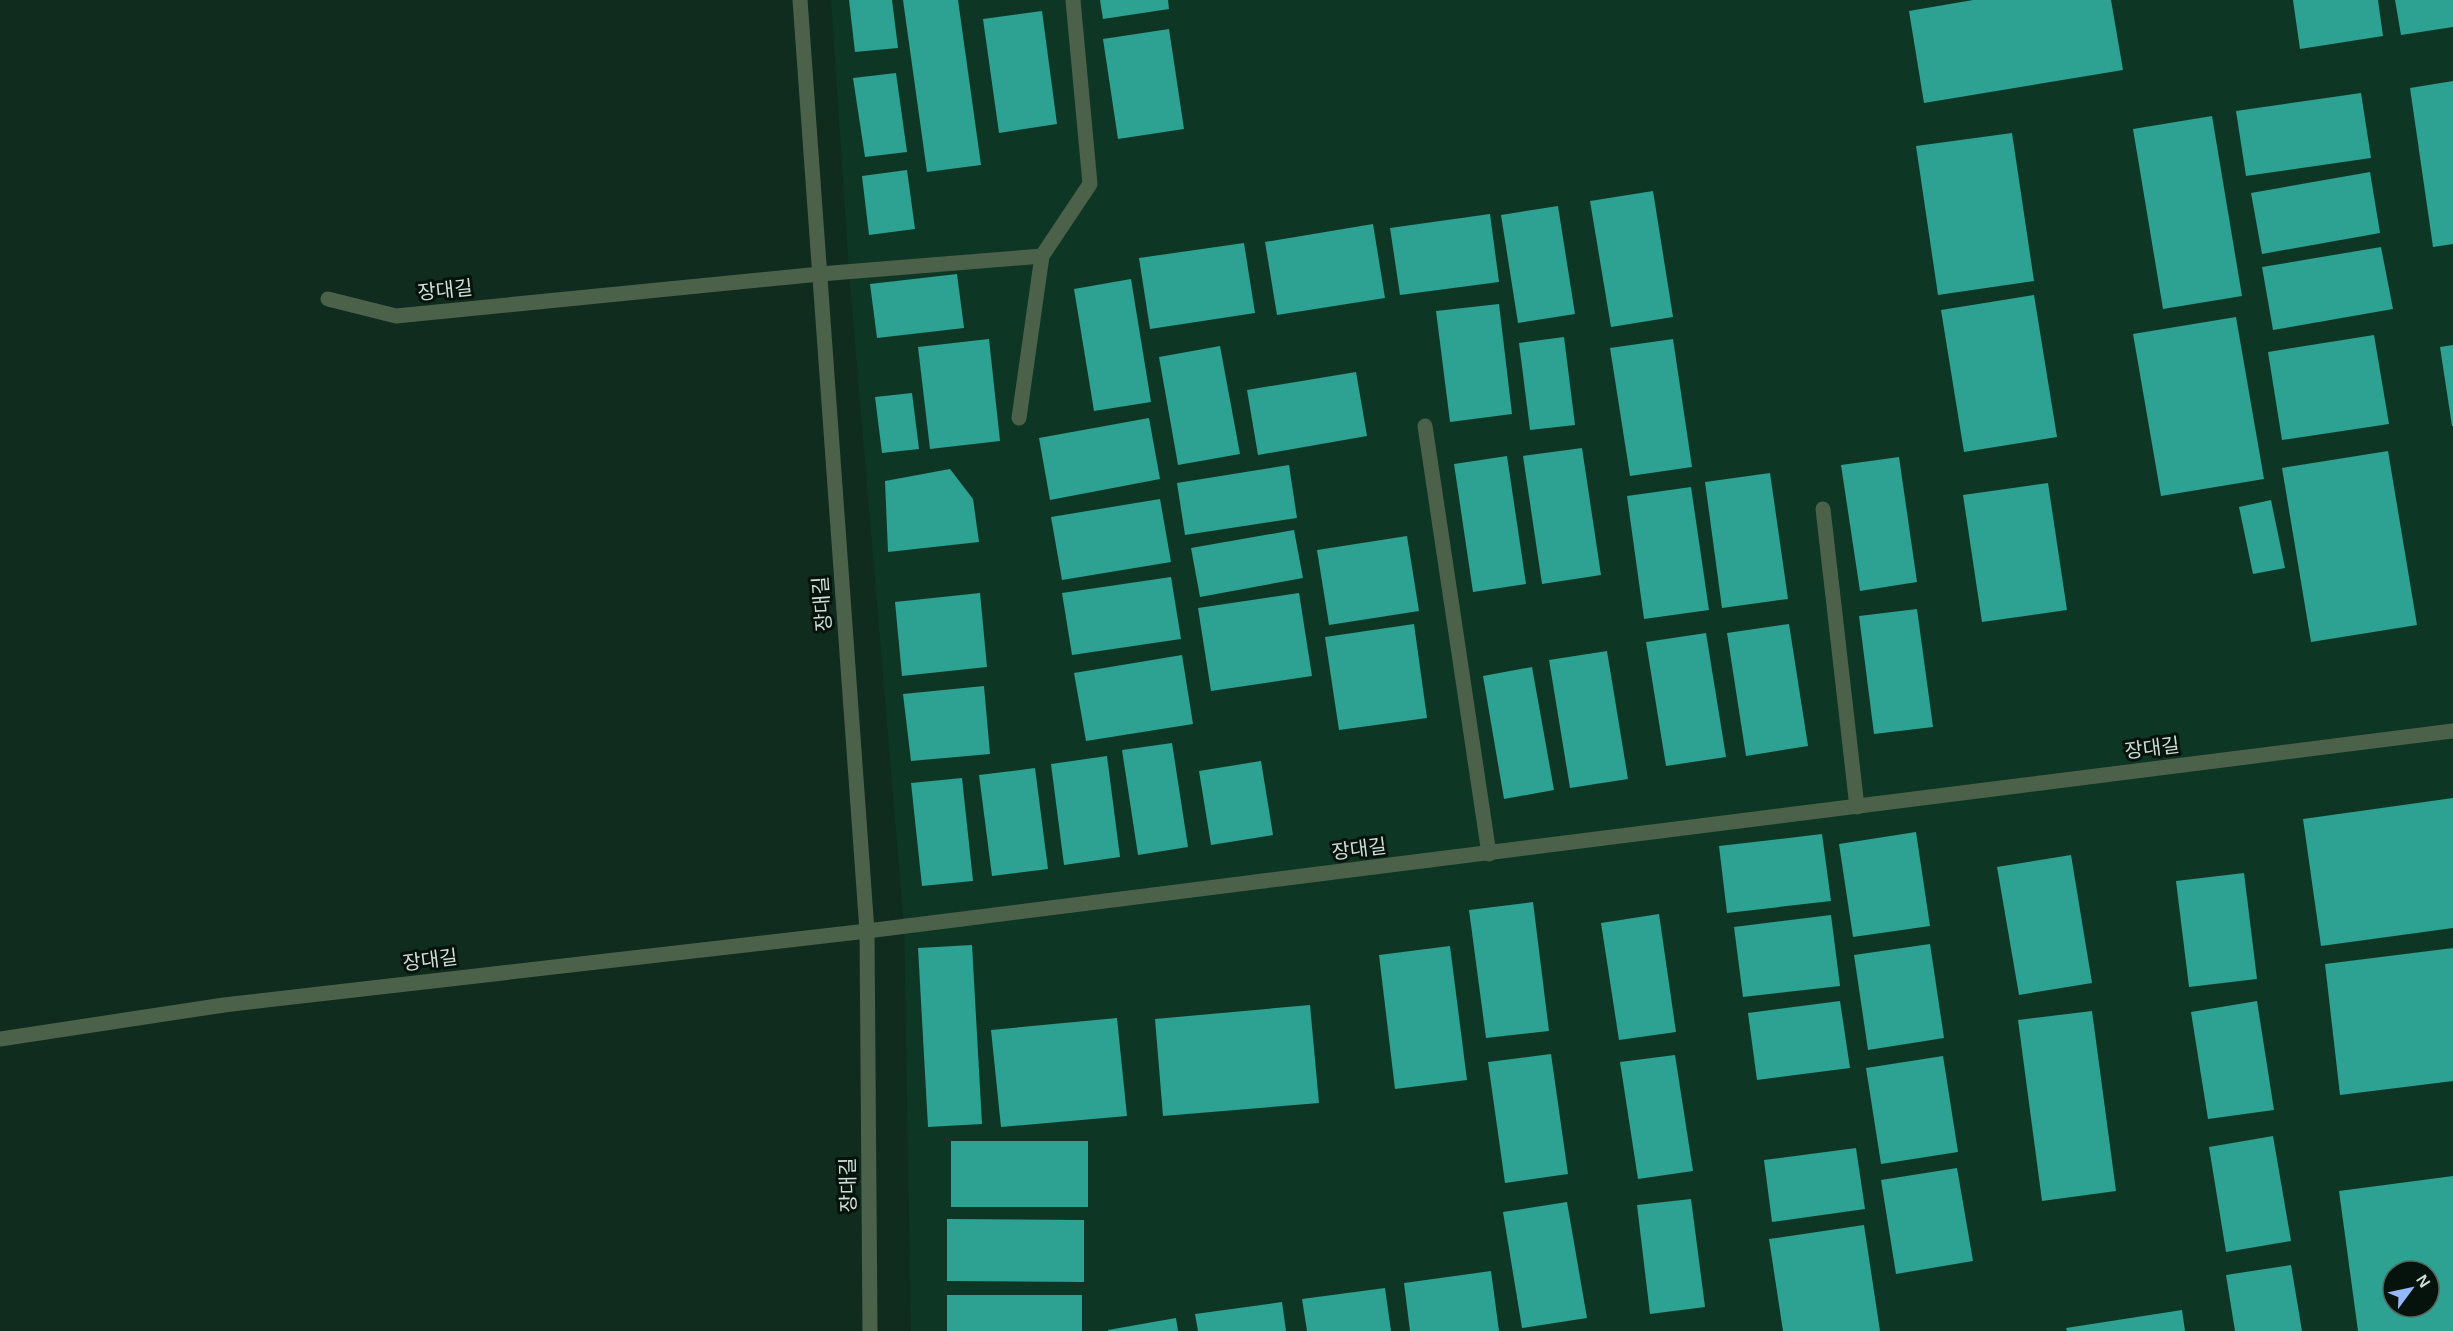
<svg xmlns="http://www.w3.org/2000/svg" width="2453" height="1331" font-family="Arial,'Noto Sans KR',sans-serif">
	<rect width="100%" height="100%" fill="#0f2c1f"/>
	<path fill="#0e3625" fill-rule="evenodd" d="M831,0h1622v1331h-1542l-7,-405 -55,-654zM2393,1271h36v36h-36z"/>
	<g fill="#2da192" fill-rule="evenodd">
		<path d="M849,0h43l6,48 -43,4z"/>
		<path d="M903,0h55l23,165 -54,7z"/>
		<path d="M1100,0h68l1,9 -66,10z"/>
		<path d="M1973,0h138l12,70 -199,33 -15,-92z"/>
		<path d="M2293,0h85l5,36 -83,13z"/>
		<path d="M2395,0h58v27l-52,8z"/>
		<path d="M1042,11l15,113 -58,9 -16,-114z"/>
		<path d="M1169,29l15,100 -66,10 -15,-100z"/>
		<path d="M896,73l11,79 -42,5 -12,-79z"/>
		<path d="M2453,81v163l-20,3 -23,-159z"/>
		<path d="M2361,93l10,65 -125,18 -10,-65z"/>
		<path d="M2212,116l30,180 -79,13 -30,-180z"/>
		<path d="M2012,133l22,148 -96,14 -22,-149z"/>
		<path d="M907,170l8,59 -46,6 -7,-59z"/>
		<path d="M2370,172l10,61 -118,21 -11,-61z"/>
		<path d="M1653,191l20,126 -62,10 -21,-126z"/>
		<path d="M1558,206l17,108 -57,9 -17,-108z"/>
		<path d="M1490,214l9,68 -99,13 -10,-67z"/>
		<path d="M1373,224l12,74 -108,17 -12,-73z"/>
		<path d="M1244,243l11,70 -105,16 -11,-71z"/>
		<path d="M2381,247l12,62 -120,21 -11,-63z"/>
		<path d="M957,274l7,54 -87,10 -7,-54z"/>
		<path d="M1131,279l20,123 -57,9 -20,-122z"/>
		<path d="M2034,295l23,142 -93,15 -23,-142z"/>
		<path d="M1499,304l13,110 -62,8 -14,-111z"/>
		<path d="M2236,317l28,162 -103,17 -28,-162z"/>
		<path d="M2374,335l15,89 -107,16 -14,-88z"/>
		<path d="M1564,337l11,88 -45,5 -11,-87z"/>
		<path d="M989,339l11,102 -70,8 -12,-102z"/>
		<path d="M1673,339l19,128 -62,9 -20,-128z"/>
		<path d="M2453,345v81h-1l-12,-79z"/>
		<path d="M1220,346l20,108 -62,11 -19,-108z"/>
		<path d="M1356,372l11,64 -109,19 -11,-65z"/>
		<path d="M912,393l7,56 -37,4 -7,-56z"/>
		<path d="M1149,418l11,61 -110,21 -11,-62z"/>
		<path d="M1582,448l19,127 -59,9 -19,-128z"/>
		<path d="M2388,451l29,174 -106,17 -29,-174z"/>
		<path d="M1507,456l19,128 -53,8 -19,-128z"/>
		<path d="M1899,457l18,125 -57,9 -19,-126z"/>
		<path d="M1289,465l8,53 -112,17 -8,-52z"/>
		<path d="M950,469l23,30 6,43 -91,10 -3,-71z"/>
		<path d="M1770,473l18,126 -66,9 -17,-126z"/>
		<path d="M2048,483l19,127 -85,12 -19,-127z"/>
		<path d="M1691,487l18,123 -65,9 -17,-123z"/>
		<path d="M1160,499l11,63 -109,18 -11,-63z"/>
		<path d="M2271,500l14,68 -32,6 -14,-67z"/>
		<path d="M1294,530l9,48 -103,19 -9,-49z"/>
		<path d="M1407,536l12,75 -90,14 -12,-75z"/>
		<path d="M1171,577l10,62 -109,16 -10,-62z"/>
		<path d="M980,593l7,74 -85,9 -7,-74z"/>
		<path d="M1299,593l13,83 -101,15 -13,-83z"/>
		<path d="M1917,609l16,118 -59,7 -15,-118z"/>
		<path d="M1414,624l13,94 -88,12 -14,-93z"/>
		<path d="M1789,624l19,122 -62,10 -19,-123z"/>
		<path d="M1706,633l20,124 -60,9 -20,-124z"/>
		<path d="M1607,651l21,128 -58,9 -21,-128z"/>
		<path d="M1182,655l11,69 -107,17 -12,-68z"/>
		<path d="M1532,667l22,123 -50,9 -21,-123z"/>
		<path d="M984,686l6,68 -79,7 -8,-67z"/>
		<path d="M1172,743l16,104 -50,8 -16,-105z"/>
		<path d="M1107,756l13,101 -56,8 -13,-101z"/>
		<path d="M1261,761l12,74 -62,10 -12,-74z"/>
		<path d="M1035,768l13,101 -56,7 -13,-101z"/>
		<path d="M962,778l11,103 -51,5 -11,-103z"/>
		<path d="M2453,798v130l-132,18 -18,-127z"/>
		<path d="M1916,832l14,94 -77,11 -14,-93z"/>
		<path d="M1822,834l9,67 -104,12 -8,-67z"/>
		<path d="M2071,855l21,128 -73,12 -22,-128z"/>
		<path d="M2244,873l13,106 -68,8 -13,-106z"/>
		<path d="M1533,902l16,129 -63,7 -17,-128z"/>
		<path d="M1659,914l17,118 -57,8 -18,-117z"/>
		<path d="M1831,915l9,71 -97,11 -9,-70z"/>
		<path d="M1930,944l14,94 -76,12 -14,-95z"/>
		<path d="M972,945l10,179 -54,3 -10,-179z"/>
		<path d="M1450,946l17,134 -72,9 -16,-134z"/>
		<path d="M2453,948v133l-113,14 -15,-131z"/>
		<path d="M1840,1001l10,67 -93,12 -9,-67z"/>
		<path d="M2257,1001l17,109 -66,9 -17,-107z"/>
		<path d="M1310,1005l9,98 -156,13 -8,-97z"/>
		<path d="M2092,1011l24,180 -74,10 -24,-181z"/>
		<path d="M1117,1018l10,98 -126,11 -10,-97z"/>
		<path d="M1551,1054l17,120 -63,9 -17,-121z"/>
		<path d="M1675,1055l18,116 -55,8 -18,-117z"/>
		<path d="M1943,1056l15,96 -77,12 -15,-96z"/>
		<path d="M2273,1136l18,105 -65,11 -17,-105z"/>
		<rect x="951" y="1141" width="137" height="66"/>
		<path d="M1856,1148l9,61 -93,13 -8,-62z"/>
		<path d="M1957,1168l16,93 -77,13 -15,-94z"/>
		<path d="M2453,1176v155h-95l-19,-140zM2393,1271h36v36h-36z"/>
		<path d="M1691,1199l14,108 -55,7 -13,-109z"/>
		<path d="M1567,1202l20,116 -65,10 -19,-116z"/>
		<path d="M947,1219l137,1v62l-137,-1z"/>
		<path d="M1864,1225l16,106h-97l-14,-92z"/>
		<path d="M2291,1265l11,66h-67l-9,-56z"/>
		<path d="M1491,1271l8,60h-89l-6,-48z"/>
		<path d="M1385,1288l6,43h-84l-5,-32z"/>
		<rect x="947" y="1295" width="135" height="36"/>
		<path d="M1282,1302l4,29h-88l-3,-17z"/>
		<path d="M2182,1310l3,21h-118l-1,-3z"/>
		<path d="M1176,1318l2,13h-70v-1z"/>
	</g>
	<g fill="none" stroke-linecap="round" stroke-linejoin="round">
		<g stroke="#4c6149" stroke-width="15">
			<path d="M800,0l67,931 3,400"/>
			<path d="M328,299l68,17 424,-42 222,-18 48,-72 -17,-184"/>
			<path d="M1019,418l23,-162"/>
			<path d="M1425,426l64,428"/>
			<path d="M1823,509l34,298"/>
			<path d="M0,1039l224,-34 643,-74 1586,-200"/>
		</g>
	</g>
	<g text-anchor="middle" stroke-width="6" stroke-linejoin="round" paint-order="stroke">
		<g font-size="20" fill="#cdded5" stroke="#06120c">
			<text transform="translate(445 290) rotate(-6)" y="7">장대길</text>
			<text transform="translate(822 604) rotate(-94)" y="7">장대길</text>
			<text transform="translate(2152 748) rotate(-7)" y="7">장대길</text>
			<text transform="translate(1359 849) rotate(-7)" y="7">장대길</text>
			<text transform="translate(430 960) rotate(-7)" y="7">장대길</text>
			<text transform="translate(848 1185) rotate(-91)" y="7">장대길</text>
		</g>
	</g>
	<g transform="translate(2411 1289) rotate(57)"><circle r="28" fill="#06120c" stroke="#56645c" stroke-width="1.5"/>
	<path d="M0-4.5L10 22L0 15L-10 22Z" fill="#94b7fd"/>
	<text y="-9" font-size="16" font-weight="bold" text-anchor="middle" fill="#cdded5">N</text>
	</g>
</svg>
